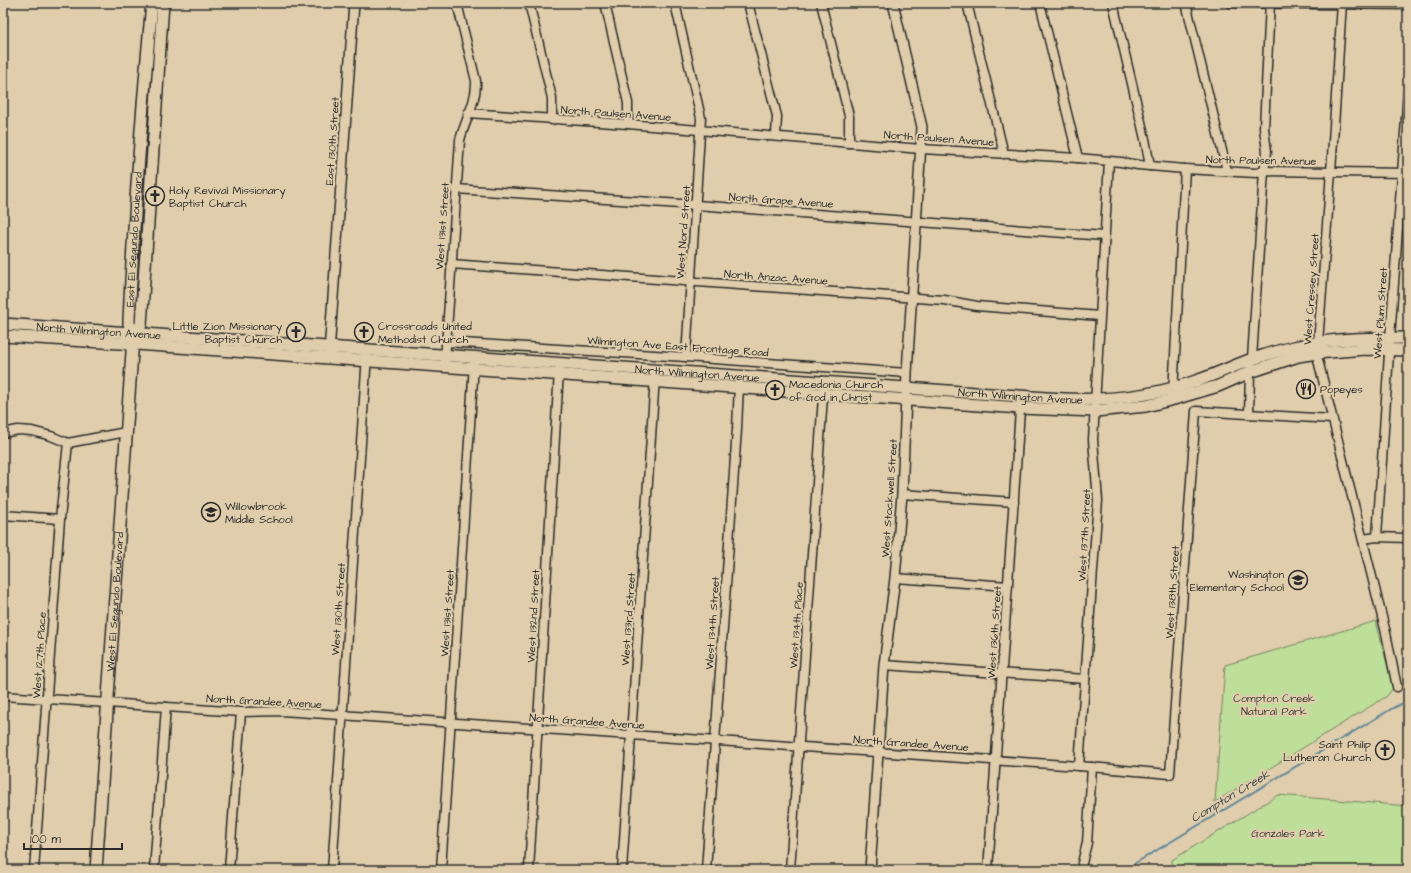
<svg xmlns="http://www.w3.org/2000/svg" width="1411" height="873" font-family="'Architects Daughter',sans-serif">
	<rect width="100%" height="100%" fill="#dfcdab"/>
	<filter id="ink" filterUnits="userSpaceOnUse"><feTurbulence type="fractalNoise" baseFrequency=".025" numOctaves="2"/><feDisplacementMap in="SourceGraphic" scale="8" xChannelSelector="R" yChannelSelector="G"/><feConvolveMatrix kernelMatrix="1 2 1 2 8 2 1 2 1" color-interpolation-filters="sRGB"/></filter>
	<g filter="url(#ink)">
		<g fill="#bddf99" stroke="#748562">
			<path d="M1376,621l17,67 -6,8 -172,106 10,-137z"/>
			<path d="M1278,795l130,11v64h-236v-10z"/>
		</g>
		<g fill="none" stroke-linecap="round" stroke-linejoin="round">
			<path stroke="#60879a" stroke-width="2" d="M1124,870l269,-162 15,-7"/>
			<defs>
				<g id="minor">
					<path d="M529,3l23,95v22"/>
					<path d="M605,3l23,100v21"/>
					<path d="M675,3l26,115 -15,239"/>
					<path d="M748,3l29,113 -1,20"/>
					<path d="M821,3l28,113v27"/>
					<path d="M967,3l37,151"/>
					<path d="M1040,3l38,155"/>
					<path d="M1113,3l32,136 5,27"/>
					<path d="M1186,3l41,168"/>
					<path d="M1231,3l177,2"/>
					<path d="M1342,3l-11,169 -14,184 69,277 11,54"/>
					<path d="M468,113l160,11 293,25 157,9 43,4 17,3 47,4 71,4 8,-2 144,2"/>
					<path d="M456,189l240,16 408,31"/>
					<path d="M451,264l493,36 33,6 122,10"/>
					<path d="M446,342l240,15 221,16"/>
					<path d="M445,361l15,-221c5,-19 17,-40 16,-59l-19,-78"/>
					<path d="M1173,393l12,-224"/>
					<path d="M1249,414l1,-42 2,-13 12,-188 3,-19 -3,-24 6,-125"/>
					<path d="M3,433l15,-3 14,1 19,5 17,7 58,-11"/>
					<path d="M902,494l112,8"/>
					<path d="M3,515l57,4"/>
					<path d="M1377,537l13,-199 18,-247"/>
					<path d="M1363,539l14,-2 31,1"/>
					<path d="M895,578l113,8"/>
					<path d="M884,665l201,14"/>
					<path d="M3,696l238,16 41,-1 797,55 91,8 26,-363 136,8"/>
					<path d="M1079,766l19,-266 -5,-60 16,-279"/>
					<path d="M1082,863l5,-20 5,-76"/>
					<path d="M34,870l26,-351 8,-76"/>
					<path d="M154,870l12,-163"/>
					<path d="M229,870l12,-158"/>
					<path d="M332,870l35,-515"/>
					<path d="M441,870l33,-506"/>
					<path d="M529,870l30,-499"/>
					<path d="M622,870l33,-493"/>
					<path d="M706,870l31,-441 2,-45"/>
					<path d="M790,870l34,-488"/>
					<path d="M988,870l33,-474"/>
				</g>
				<g id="tertiary">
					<path d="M329,353l25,-350"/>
					<path d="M870,870l14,-205 11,-87 7,-84 5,-121 15,-246 -29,-124"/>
				</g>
				<g id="secondary">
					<path id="s1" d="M3,324l1044,74c52,4 103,0 152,-18 18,-6 36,-15 54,-21 15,-5 31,-10 46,-13 36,-8 73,-8 109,-8"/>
					<path d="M134,333l7,-8 22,-322"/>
					<path id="s2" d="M134,333l-5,-9v-4c5,-106 13,-211 23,-317"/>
					<path d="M3,336l133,8 884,64 75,3 51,-5 28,-7 44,-13 32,-14 48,-16 19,-3 48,-4 43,1"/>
					<path id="s3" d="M96,870l37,-532"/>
				</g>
			</defs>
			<use href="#minor" stroke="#2b2b2b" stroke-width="11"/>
			<use href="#tertiary" stroke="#2b2b2b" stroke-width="12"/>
			<use href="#secondary" stroke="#2b2b2b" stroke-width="14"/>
			<use href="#minor" stroke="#dfcdab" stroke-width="8"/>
			<use href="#tertiary" stroke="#dfcdab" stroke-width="9"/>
			<use href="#secondary" stroke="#dfcdab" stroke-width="11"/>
		</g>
	</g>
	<defs>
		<symbol id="church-ring" viewBox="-11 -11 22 22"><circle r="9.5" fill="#dfcdab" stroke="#2b2b2b" stroke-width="1.5"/><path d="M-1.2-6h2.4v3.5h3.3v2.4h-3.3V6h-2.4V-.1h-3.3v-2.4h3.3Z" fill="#2b2b2b"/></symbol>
		<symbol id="restaurant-ring" viewBox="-11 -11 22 22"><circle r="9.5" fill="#dfcdab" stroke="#2b2b2b" stroke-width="1.5"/><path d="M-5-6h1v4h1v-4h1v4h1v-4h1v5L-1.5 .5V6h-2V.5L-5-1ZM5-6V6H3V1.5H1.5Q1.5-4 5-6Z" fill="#2b2b2b"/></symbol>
		<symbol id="school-ring" viewBox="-11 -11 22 22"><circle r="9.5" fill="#dfcdab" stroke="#2b2b2b" stroke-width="1.5"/><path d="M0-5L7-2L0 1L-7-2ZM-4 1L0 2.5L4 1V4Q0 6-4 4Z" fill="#2b2b2b"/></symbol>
	</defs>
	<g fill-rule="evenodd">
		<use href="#church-ring" x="144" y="185" width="22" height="22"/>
		<use href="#church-ring" x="285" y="321" width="22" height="22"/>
		<use href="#church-ring" x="353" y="321" width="22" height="22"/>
		<use href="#restaurant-ring" x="1295" y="378" width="22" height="22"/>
		<use href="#church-ring" x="764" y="379" width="22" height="22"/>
		<use href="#school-ring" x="200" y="501" width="22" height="22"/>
		<use href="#school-ring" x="1287" y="569" width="22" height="22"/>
		<use href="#church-ring" x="1374" y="739" width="22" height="22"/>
	</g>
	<g text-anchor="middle" stroke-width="4" stroke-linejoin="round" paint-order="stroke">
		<g font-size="11" fill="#2b2b2b" stroke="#dfcdab">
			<text transform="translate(616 113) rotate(4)" y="4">North Paulsen Avenue</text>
			<text transform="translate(939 138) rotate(4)" y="4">North Paulsen Avenue</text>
			<text transform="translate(332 141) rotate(-86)" y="4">East 130th Street</text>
			<text transform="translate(1261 160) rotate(1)" y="4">North Paulsen Avenue</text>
			<text transform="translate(781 200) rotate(4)" y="4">North Grape Avenue</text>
			<text transform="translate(442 226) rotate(-86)" y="4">West 131st Street</text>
			<text transform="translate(683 232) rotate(-86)" y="4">West Nord Street</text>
			<text dy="4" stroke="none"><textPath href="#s2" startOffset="95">East El Segundo Boulevard</textPath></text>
			<text transform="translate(776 277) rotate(4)" y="4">North Anzac Avenue</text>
			<text transform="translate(1311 289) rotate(-86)" y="4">West Cressey Street</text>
			<text transform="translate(1380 313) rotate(-86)" y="4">West Plum Street</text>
			<text dy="4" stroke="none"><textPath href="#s1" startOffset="96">North Wilmington Avenue</textPath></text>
			<text transform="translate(678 346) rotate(4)" y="4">Wilmington Ave East Frontage Road</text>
			<text dy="4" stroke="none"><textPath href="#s1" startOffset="696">North Wilmington Avenue</textPath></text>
			<text dy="4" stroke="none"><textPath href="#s1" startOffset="1020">North Wilmington Avenue</textPath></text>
			<text transform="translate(889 498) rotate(-86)" y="4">West Stockwell Street</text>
			<text transform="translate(1084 535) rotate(-87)" y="4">West 137th Street</text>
			<text transform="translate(1172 592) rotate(-86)" y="4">West 138th Street</text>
			<text dy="4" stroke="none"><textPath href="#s3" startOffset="269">West El Segundo Boulevard</textPath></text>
			<text transform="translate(338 609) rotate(-86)" y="4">West 130th Street</text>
			<text transform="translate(447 613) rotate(-86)" y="4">West 131st Street</text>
			<text transform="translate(533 616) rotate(-87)" y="4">West 132nd Street</text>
			<text transform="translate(628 619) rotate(-86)" y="4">West 133rd Street</text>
			<text transform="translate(712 623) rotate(-86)" y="4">West 134th Street</text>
			<text transform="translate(796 625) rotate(-86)" y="4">West 134th Place</text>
			<text transform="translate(994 632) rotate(-86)" y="4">West 136th Street</text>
			<text transform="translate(39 655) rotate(-86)" y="4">West 127th Place</text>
			<text transform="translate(264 701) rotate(3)" y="4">North Grandee Avenue</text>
			<text transform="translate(587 721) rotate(4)" y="4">North Grandee Avenue</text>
			<text transform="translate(911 743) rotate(4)" y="4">North Grandee Avenue</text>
		</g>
		<g font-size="11" fill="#2b2b2b" stroke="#dfcdab" text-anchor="start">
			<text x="169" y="194">Holy Revival Missionary<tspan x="169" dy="13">Baptist Church</tspan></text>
			<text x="282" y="330" text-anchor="end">Little Zion Missionary<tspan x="282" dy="13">Baptist Church</tspan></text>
			<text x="378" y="330">Crossroads United<tspan x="378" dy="13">Methodist Church</tspan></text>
			<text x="789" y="388">Macedonia Church<tspan x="789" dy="13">of God in Christ</tspan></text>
			<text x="1320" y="393">Popeyes</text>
			<text x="225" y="510">Willowbrook<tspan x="225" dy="13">Middle School</tspan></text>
			<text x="1284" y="578" text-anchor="end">Washington<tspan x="1284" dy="13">Elementary School</tspan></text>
			<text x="1371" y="748" text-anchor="end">Saint Philip<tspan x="1371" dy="13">Lutheran Church</tspan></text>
		</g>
		<g font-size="11" fill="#3a3d36" stroke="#dfcdab">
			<text x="1274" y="702">Compton Creek<tspan x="1274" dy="13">Natural Park</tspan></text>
			<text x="1288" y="837">Gonzales Park</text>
		</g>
		<g font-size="12" font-style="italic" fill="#384247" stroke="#dfcdab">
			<text transform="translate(1230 796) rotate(-31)" y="4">Compton Creek</text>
		</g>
	</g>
	<rect width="1411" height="873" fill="none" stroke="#dfcdab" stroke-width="16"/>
	<rect x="8" y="8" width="1395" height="857" fill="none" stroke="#2b2b2b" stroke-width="1.5" filter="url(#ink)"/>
	<path d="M24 843v6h98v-6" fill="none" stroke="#2b2b2b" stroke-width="2"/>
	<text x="30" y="843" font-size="12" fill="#2b2b2b" stroke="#dfcdab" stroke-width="3" paint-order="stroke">100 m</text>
</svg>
